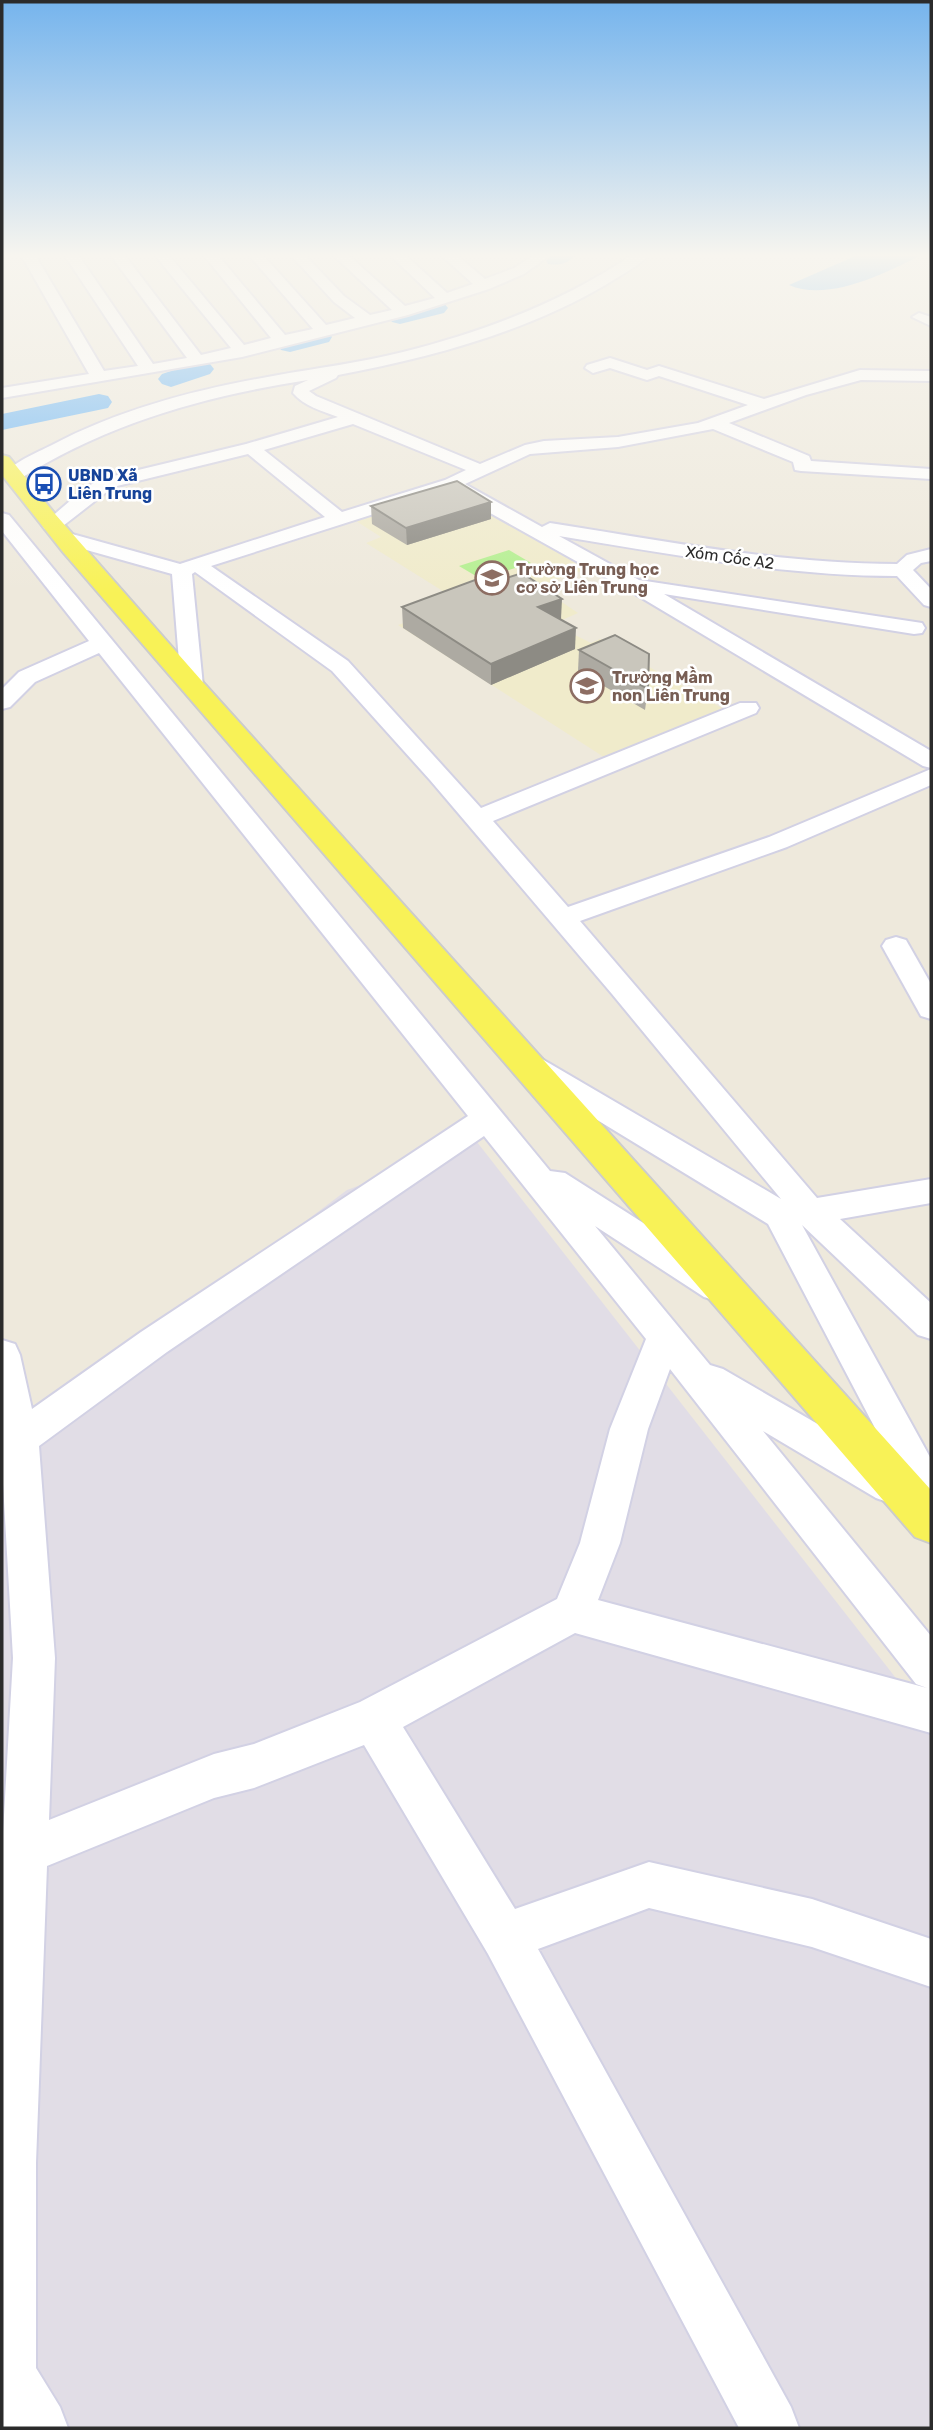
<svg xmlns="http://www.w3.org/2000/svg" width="933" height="2430" font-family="Rubik,sans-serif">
	<rect width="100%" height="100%" fill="#eee9dc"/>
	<path fill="#e1dde6" d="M477,1142l454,581v705h-929v-978l345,-260z"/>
	<path fill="#f0ebcb" d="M431,497l37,1 119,71 -49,17 40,27 -25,11 38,19 9,-4 125,71 -118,49 -209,-134 64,-22 -96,-60 15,-6 -25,-16z"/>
	<path fill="#b5ef91" d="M509,550l22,13 -50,16 -22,-13z"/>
	<path fill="#6ab5f5" d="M862,253h63c-35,18 -96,50 -136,32z"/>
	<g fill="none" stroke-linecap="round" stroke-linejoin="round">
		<g fill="#6ab5f5" fill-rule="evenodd">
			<path d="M551,253h26c-7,10 -17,13 -29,11l-3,-5z"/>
			<path d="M436,301l8,2 4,5 -4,5 -44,11 -8,-2 -4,-5 4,-5z"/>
			<path d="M320,330l9,2 3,5 -3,5 -39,10 -9,-2 -3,-5 3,-5z"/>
			<path d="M201,361l9,3 4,5 -4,5 -39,13 -9,-3 -4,-5 4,-5z"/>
			<path d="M99,394l9,2 4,6 -4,6 -106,22v-16z"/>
		</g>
		<defs>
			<g id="minor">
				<path d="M20,253h14l70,118 34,-5 -75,-113h14l76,111 34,-6 -78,-105h14l78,102 30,-7 -78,-95h14l77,92 27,-7 -69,-85h14l69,82 28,-6 -66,-76h14l65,72 29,-7 -21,-16 -45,-49h14l41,43 26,19 22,-5 -61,-57h15l59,53 30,-8 -47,-45h15l44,40 26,-9 -34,-31h15l31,26 29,-11 23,-15h16l-29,21 -35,15 -81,26 -166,42 -240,41v-10l87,-14z"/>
				<path d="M635,253h16c-12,13 -30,22 -44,31 -81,48 -177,74 -269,91l-2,3 -27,13 7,5 164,68 45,-19 19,-4 74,-4 80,-14 50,-18 -89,-29 -12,4 -37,-12 -17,5 -8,-5 2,-3 23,-7 37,12 12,-4 105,33 96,-29 71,1v10l-70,-1 -55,15 -77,28 80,33 2,5 120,8v10l-130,-8 -6,-1 -2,-8 -80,-33 -95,18 -88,7 -65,30 77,43 8,-4c115,18 230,41 347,41l10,-9 24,-6v12l-10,2 -8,7 18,19v18l-7,-2 -27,-29c-114,0 -226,-22 -338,-40l80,44 283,43 3,5 -3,5 -8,1 -250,-40 267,157v17l-8,-2 -288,-172 -186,-104 -238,76 137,95 133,147 259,-105h16l3,5 -3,5 -263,108 75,86 201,-70 162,-68v16l-144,62 -207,74 237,277 114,-19v24l-91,16 91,84v36l-13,-4 -116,-110 129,234v54l-14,-5 -9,-18 -4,8 -14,5 -14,-5 -113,-67 168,205v97l-356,-100 -172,94 112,182 134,-47 163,37 119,40v48l-119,-40 -163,-39 -111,41 253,458 8,21h-60l-251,-474 -124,-209 -110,43 -40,10 -167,68 -11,297v205l24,39 8,21h-66v-578l11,-192 -11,-192v-126l13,4 5,11 12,54 109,-77 327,-216 -369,-463 -64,29 -25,25 -8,2v-20l17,-17 70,-31 -87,-110v-18l7,2 541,656 15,2 163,104 5,10 -5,10 -12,4 -12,-4 -109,-71 115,139 13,4 174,101 -129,-246 -248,-151 -4,-7 4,-7 11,-4 11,4 239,140 -169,-205 -182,-214 -98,-109 -137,-99 -3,2 11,112 -3,5h-16l-3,-5 -9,-112 -114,-32 -3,-4 10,-6 115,32 145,-47 -77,-63 -135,33 -54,42h-14l-3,-4 43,-37 16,-9 145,-35 92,-27c-16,-6 -34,-11 -45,-24l2,-7 13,-6c-103,16 -201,43 -290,100l-6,1 -9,-5c10,-14 33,-23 49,-31 68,-36 145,-56 221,-69 43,-8 87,-13 130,-24 83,-21 162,-51 232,-99zM353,424l113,46 -21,10 -103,32 -78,-62zM484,1136l162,203 -36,90 -30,114 -23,56 -197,103 -106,42 -40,10 -165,66 6,-162 -16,-212 128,-94zM670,1369l246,315 11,4 -329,-88 22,-57 28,-114z"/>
				<path d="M919,313l12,4v9l-19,-9z"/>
				<path d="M896,937l10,3 25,44v35l-10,-3 -39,-70 4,-6z"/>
			</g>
			<path id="major" d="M2,455l7,2 46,57 146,166 730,810v53l-16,-6 -852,-985 -61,-77z"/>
		</defs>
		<use href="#minor" stroke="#d2d1e4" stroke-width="4"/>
		<use href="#major" stroke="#ccc" stroke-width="4"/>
		<use href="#minor" fill="#fff" fill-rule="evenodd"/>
		<use href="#major" fill="#f8f257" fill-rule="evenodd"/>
	</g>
	<g fill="#adaaa2">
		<path d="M371,506l120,13 -84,26 -35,-21z"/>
		<path d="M402,607l159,12h-1l15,30 -84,36 -88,-57z"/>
		<path d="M579,650l69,39 -3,21 -67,-39z"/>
	</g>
	<g fill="#8d8b84">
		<path d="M491,502v17l-84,26 -1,-17z"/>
		<path d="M562,599l-1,20 -24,8 1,-20z"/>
		<path d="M576,628l-1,21 -84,36v-21z"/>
	</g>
	<g fill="#c9c6bc" stroke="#8d8b84" stroke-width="2">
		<path d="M457,481l34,21 -85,26 -35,-22z"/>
		<path d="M522,573l40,26 -24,8 38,21 -85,36 -89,-57 89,-33 9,6z"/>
		<path d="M615,635l34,19 -1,35 -69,-39z"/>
	</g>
	<linearGradient id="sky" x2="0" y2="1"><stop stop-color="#75b4ed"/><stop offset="0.43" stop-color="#f7f5ef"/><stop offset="1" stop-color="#f7f5ef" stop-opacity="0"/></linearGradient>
	<rect width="933" height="593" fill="url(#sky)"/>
	<defs>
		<symbol id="bus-ring" viewBox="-11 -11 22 22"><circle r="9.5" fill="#fff" stroke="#1a4fb4" stroke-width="1.5"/><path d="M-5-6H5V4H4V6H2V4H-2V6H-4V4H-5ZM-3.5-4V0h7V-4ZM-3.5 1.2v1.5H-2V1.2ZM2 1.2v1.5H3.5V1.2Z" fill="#1a4fb4"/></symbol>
		<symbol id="school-ring" viewBox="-11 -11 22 22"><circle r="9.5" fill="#fff" stroke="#8d6e63" stroke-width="1.5"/><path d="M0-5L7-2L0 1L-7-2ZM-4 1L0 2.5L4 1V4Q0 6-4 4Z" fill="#8d6e63"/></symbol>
	</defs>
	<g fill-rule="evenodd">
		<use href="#bus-ring" x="25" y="465" width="38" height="38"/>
		<use href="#school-ring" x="473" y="559" width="38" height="38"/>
		<use href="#school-ring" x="568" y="667" width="38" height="38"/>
	</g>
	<g text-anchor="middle" stroke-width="5" stroke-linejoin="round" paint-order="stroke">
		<g font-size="16" font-weight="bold" fill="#164399" stroke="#fff" text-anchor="start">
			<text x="68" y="481">UBND Xã<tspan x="68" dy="18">Liên Trung</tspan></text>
		</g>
		<g font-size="16" fill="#2b2b2b" stroke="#fff">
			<text transform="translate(730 557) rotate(8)" y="6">Xóm Cốc A2</text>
		</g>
		<g font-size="16" font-weight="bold" fill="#785e54" stroke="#fff" text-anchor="start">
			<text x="516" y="575">Trường Trung học<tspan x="516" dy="18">cơ sở Liên Trung</tspan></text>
			<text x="612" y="683">Trường Mầm<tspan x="612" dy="18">non Liên Trung</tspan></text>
		</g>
	</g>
	<rect width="933" height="2430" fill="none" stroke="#2b2b2b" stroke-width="7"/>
</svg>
